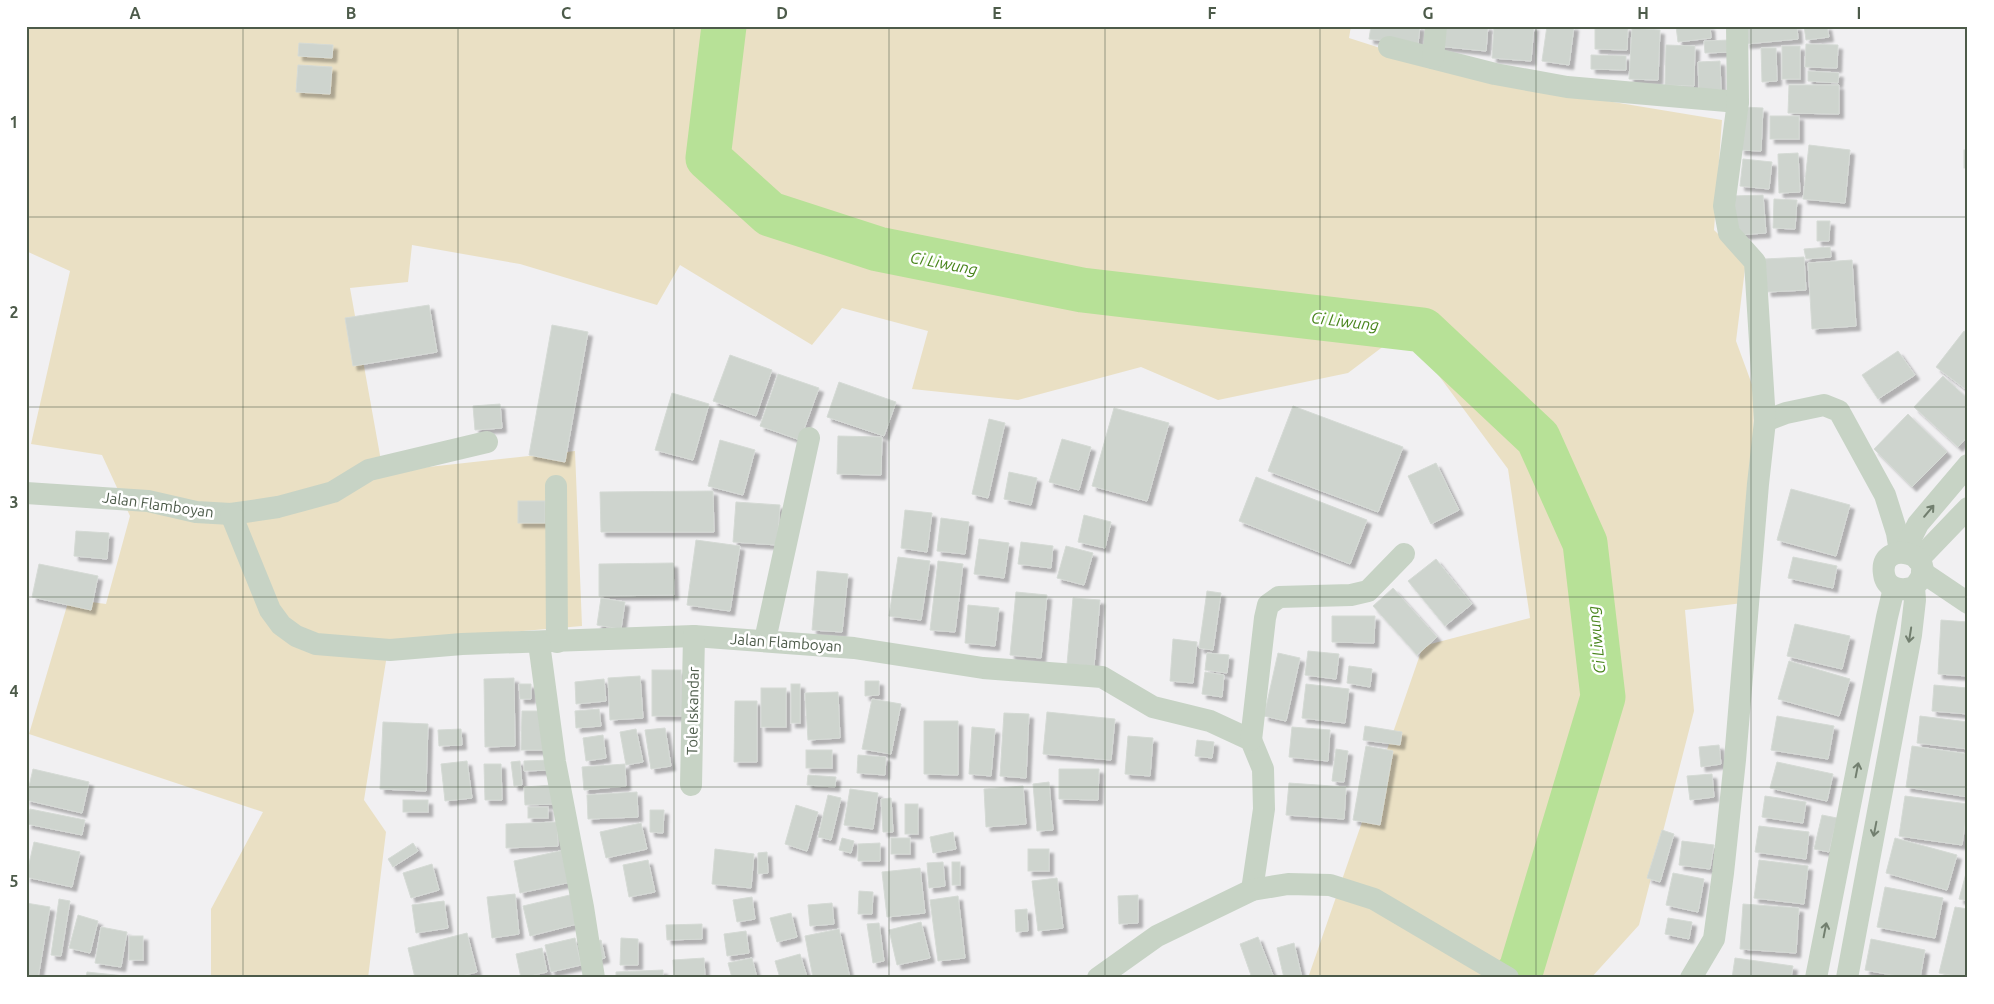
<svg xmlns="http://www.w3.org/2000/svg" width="1994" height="1004" font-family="Ubuntu,sans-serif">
	<defs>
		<filter id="shadow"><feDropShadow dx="4.5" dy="4.5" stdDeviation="1" flood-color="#0004"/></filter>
	</defs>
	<rect width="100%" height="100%" fill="#f1f0f2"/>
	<path fill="#eae0c4" d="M26,26h1325l-2,12 131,42 242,40 -8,110 32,31 -10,80 18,49 -3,212 -66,8 9,101 -55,214 -48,53h-283l115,-332 107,-28 -22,-149 -103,-139 -57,43 -130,27 -77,-33 -123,33 -106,-11 16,-58 -86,-23 -30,37 -132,-80 -23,40 -137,-41 -108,-19 -4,37 -58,6 33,184 192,-21 7,175 -193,16 -25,158 22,32 -18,146h-157v-69l52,-97 -234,-78 40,-135 37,5 24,-88 -28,-61 -71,-11 39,-173 -44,-20z"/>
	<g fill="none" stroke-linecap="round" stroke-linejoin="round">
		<path stroke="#b7e197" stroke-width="45" d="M724,26l-16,132 62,56 108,35 204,41 341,40 115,108 47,105 18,154 -82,273 -7,8"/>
	</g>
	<g fill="#ced4ce" stroke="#d5dad5" filter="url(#shadow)">
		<path d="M1371,26h49l-2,18 -49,-5z"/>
		<path d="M1439,26h49l-2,25 -49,-5z"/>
		<path d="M1494,26h40l-3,35 -39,-3z"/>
		<path d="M1547,26h27l-5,39 -27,-4z"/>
		<path d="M1595,26l33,1 -1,23 -32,-1z"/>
		<path d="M1676,26h34l1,12 -33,4z"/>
		<path d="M1745,26h52l1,13 -52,5z"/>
		<path d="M1804,26h23l2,11 -23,3z"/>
		<path d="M1632,28l28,2 -2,50 -29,-1z"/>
		<path d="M1729,40l1,12 -25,1 -1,-12z"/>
		<path d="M299,43l34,2 -1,13 -34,-2z"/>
		<path d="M1806,44l32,1 -1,23 -32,-1z"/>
		<path d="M1666,45l29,1 -1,40 -29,-1z"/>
		<rect x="1782" y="46" width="18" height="33"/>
		<path d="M1761,48h15l1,33 -15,1z"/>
		<path d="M1591,55l35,1v14l-35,-1z"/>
		<path d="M1720,61l1,29 -22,1 -1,-29z"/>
		<path d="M298,65l34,2 -2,27 -34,-2z"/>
		<path d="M1808,71l31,2 -1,10 -30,-2z"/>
		<path d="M1789,85h50v29l-51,-1z"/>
		<path d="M1743,107l20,1 -2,43 -21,-1z"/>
		<rect x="1770" y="116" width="29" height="23"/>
		<path d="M1809,145l41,5 -5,53 -42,-4z"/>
		<rect x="1964" y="150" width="4" height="18"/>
		<path d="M1798,153l2,39 -21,1 -1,-39z"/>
		<path d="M1743,159l29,3 -3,27 -29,-3z"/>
		<path d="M1763,195l3,38 -30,2 -3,-39z"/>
		<path d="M1774,199l23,1 -2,29 -22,-1z"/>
		<path d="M1817,221h13l-1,20h-12z"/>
		<path d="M1830,247l1,10 -25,2 -2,-10z"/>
		<path d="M1804,257l2,33 -39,2 -2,-33z"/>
		<path d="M1852,260l4,66 -44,3 -4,-66z"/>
		<path d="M429,305l8,47 -84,14 -8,-48z"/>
		<path d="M552,325l36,7 -23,130 -36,-7z"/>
		<path d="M1964,331l4,2v58l-32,-24z"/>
		<path d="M1898,351l17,24 -37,24 -16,-24z"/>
		<path d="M730,355l42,15 -16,46 -43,-15z"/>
		<path d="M778,374l41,14 -19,52 -40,-14z"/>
		<path d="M1943,376l25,23v37l-10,11 -44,-40z"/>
		<path d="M839,382l57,20 -12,34 -57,-19z"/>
		<path d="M672,393l37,11 -16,56 -38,-10z"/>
		<path d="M500,404l2,24 -27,2 -2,-24z"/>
		<path d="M1293,406l110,41 -25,65 -110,-41z"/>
		<path d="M1114,408l55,15 -22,78 -55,-15z"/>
		<path d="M1908,414l39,38 -35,35 -38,-38z"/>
		<path d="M989,419l16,4 -17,75 -16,-4z"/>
		<path d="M838,436l44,1 -1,38 -44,-1z"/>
		<path d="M1062,439l29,8 -12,43 -30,-8z"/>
		<path d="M720,440l35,10 -12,45 -35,-9z"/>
		<path d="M1436,463l23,47 -28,14 -23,-48z"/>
		<path d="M1009,472l28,6 -6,27 -27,-6z"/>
		<path d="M1256,477l111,43 -17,44 -111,-43z"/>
		<path d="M1791,489l59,16 -14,51 -59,-16z"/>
		<path d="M713,491l1,41h-113l-1,-40z"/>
		<rect x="518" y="501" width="27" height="22"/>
		<path d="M736,502l44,3 -3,40 -44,-3z"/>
		<path d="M905,510l27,3 -5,39 -26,-4z"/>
		<path d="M1084,515l27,7 -6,26 -27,-6z"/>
		<path d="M941,518l28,4 -4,32 -28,-3z"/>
		<path d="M76,531l33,2 -2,26 -33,-3z"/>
		<path d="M979,539l30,4 -5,35 -30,-4z"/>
		<path d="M696,540l44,6 -10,65 -43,-6z"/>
		<path d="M1021,542l32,4 -2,22 -33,-4z"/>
		<path d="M1066,546l27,7 -9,32 -27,-7z"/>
		<path d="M898,557l32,4 -9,59 -32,-4z"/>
		<path d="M1793,557l44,9 -4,22 -45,-10z"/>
		<path d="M1436,559l36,45 -27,22 -37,-45z"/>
		<path d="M938,561l25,3 -8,68 -25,-2z"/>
		<path d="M673,563l1,32 -75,1v-32z"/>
		<path d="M39,564l59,12 -7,34 -59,-13z"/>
		<path d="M817,571l31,3 -6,58 -30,-2z"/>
		<path d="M1393,588l44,49 -20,18 -44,-49z"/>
		<path d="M1207,591l14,2 -8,57 -14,-2z"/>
		<path d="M1016,592l31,3 -6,63 -31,-3z"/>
		<path d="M601,598l24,4 -4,27 -24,-4z"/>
		<path d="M1073,598l27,2 -6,66 -27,-2z"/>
		<path d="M968,605l31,3 -4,38 -30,-3z"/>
		<path d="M1332,616h43l-1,27 -42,-1z"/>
		<path d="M1941,620l27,2v54l-30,-2z"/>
		<path d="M1795,624l55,12 -8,33 -55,-13z"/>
		<path d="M1173,639l24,3 -4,41 -23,-2z"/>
		<path d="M1308,651l31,3 -3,25 -31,-4z"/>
		<path d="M1207,653l22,2 -2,18 -22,-3z"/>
		<path d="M1278,653l22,5 -14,63 -22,-5z"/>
		<path d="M1789,661l61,18 -11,37 -61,-17z"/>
		<path d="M1349,666l23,3 -2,18 -23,-4z"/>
		<rect x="652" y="670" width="29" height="46"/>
		<path d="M1205,672l19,3 -2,22 -20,-3z"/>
		<path d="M640,676l3,42 -33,2 -2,-42z"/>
		<path d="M514,678l1,68 -30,1 -1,-68z"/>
		<path d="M604,679l2,22 -30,3 -1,-22z"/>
		<path d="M865,681h14v14l-14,1z"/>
		<path d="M519,684h12v15h-11z"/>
		<rect x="791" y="684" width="9" height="39"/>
		<path d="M1306,684l43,5 -4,34 -43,-5z"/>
		<path d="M1934,685l34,3v26l-36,-3z"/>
		<rect x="761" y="688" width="25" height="39"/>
		<path d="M838,692l2,46 -32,2 -3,-47z"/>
		<path d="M872,699l29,5 -10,50 -29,-5z"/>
		<path d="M735,701h22v61h-23z"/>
		<path d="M599,709l2,17 -25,2 -1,-17z"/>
		<path d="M522,711h21v39h-22z"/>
		<path d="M1047,712l68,7 -4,41 -68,-6z"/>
		<path d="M1004,713l25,1 -3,64 -26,-2z"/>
		<path d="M1777,716l57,10 -6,33 -57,-9z"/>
		<path d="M1920,716l48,6v27l-51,-6z"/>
		<path d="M924,721h34v54l-34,-1z"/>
		<path d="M383,722l45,2 -2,67 -46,-2z"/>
		<path d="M1365,726l37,6 -2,13 -37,-5z"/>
		<path d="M972,727l23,2 -4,47 -22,-2z"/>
		<path d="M1292,727l38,3 -2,31 -39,-4z"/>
		<path d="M665,728l6,38 -20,3 -6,-39z"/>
		<path d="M461,729l1,16 -23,1 -1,-16z"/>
		<path d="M636,729l7,33 -17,3 -6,-33z"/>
		<path d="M603,735l3,23 -20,3 -3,-23z"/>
		<path d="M1128,736l25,2 -3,38 -25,-2z"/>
		<path d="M1197,740l17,2 -2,16 -17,-2z"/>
		<path d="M1719,745l2,19 -20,3 -2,-20z"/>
		<path d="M1366,746l27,5 -13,74 -27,-5z"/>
		<path d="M1912,746l56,8v43l-62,-10z"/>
		<path d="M1336,749l12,2 -4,31 -12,-1z"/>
		<rect x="806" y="750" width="26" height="18"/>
		<path d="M858,755l28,2 -1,18 -28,-2z"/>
		<path d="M551,760v10l-27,1v-10z"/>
		<path d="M467,761l5,37 -27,3 -4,-37z"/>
		<path d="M520,761l2,24 -8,1 -3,-24z"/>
		<path d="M1777,762l56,12 -6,27 -57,-13z"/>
		<path d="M484,764h17l1,36h-17z"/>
		<path d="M625,764l1,22 -42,4 -2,-23z"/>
		<path d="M33,769l56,13 -7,31 -56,-13z"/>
		<path d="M1059,769h40l-1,31 -39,-1z"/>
		<path d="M1712,774l2,23 -24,3 -3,-24z"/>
		<path d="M808,775l28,2 -1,10 -28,-2z"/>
		<path d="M1049,782l4,48 -16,1 -4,-47z"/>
		<path d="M1289,783l57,4 -2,32 -58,-4z"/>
		<path d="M553,785l1,19 -29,1 -1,-18z"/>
		<path d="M1023,786l3,38 -40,3 -2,-38z"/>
		<path d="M850,789l28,4 -5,36 -29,-4z"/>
		<path d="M637,792l1,25 -50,2 -1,-24z"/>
		<path d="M828,795l13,3 -10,42 -13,-3z"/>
		<path d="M1765,796l41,6 -3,21 -41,-6z"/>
		<path d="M1905,796l63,8 -6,41 -63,-9z"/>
		<path d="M891,798l2,34h-10l-2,-33z"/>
		<rect x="403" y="800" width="25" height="12"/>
		<rect x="905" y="804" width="13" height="30"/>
		<path d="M796,805l22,7 -11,39 -22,-7z"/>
		<rect x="528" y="807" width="20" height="11"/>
		<path d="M30,809l55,11 -3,15 -55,-11z"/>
		<path d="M650,810h14l-1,23 -13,-1z"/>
		<path d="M1822,815l15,3 -8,34 -15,-3z"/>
		<path d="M557,822l1,24 -52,2v-24z"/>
		<path d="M641,823l6,26 -41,9 -6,-26z"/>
		<path d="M1759,826l50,6 -3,27 -51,-7z"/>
		<path d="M1662,830l12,4 -14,48 -13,-4z"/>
		<path d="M953,832l3,17 -23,4 -3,-16z"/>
		<path d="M842,838l12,3 -3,12 -12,-3z"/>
		<rect x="891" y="838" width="19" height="16"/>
		<path d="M1895,838l62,17 -10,35 -61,-17z"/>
		<path d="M1682,841l32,4 -4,24 -31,-4z"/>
		<path d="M34,842l46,10 -8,35 -46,-10z"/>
		<path d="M413,843l5,8 -25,16 -5,-8z"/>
		<path d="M880,843v18h-22v-17z"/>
		<path d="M569,849l7,32 -56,12 -6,-32z"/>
		<path d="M715,849l39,5 -3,34 -39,-4z"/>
		<rect x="1028" y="849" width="21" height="22"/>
		<path d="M767,852l1,21 -10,1v-21z"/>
		<path d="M648,860l7,32 -26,5 -6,-32z"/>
		<path d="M1759,860l49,6 -4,38 -50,-6z"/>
		<path d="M943,862l2,24 -16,2 -2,-25z"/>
		<rect x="952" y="862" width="8" height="23"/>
		<path d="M432,864l7,26 -28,8 -8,-25z"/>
		<path d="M1968,866v35l-9,-2z"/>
		<path d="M920,868l5,45 -38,4 -5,-45z"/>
		<path d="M1673,873l31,6 -6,33 -32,-7z"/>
		<path d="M1057,878l6,50 -25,3 -6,-50z"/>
		<path d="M1885,887l58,11 -8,40 -58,-11z"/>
		<path d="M859,891l14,1 -1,22h-14z"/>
		<path d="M515,894l4,40 -27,4 -5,-41z"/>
		<path d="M574,894l7,29 -51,13 -7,-30z"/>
		<path d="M1138,895v28l-19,1 -1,-28z"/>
		<path d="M958,896l7,62 -27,3 -8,-61z"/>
		<path d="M752,897l3,22 -18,3 -4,-22z"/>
		<path d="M59,899l11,2 -9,55 -10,-1z"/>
		<path d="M444,901l4,27 -32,5 -4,-28z"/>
		<path d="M26,903l24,4 -12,71h-12z"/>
		<path d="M832,903l2,21 -24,2 -2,-21z"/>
		<path d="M1743,904l56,4 -3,45 -56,-4z"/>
		<path d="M1955,907l13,2v69l-29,-5z"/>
		<path d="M1027,909l1,22 -12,1 -1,-22z"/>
		<path d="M791,913l6,24 -20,5 -7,-24z"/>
		<path d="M78,915l20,6 -8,32 -21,-5z"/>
		<path d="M1668,918l24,4 -3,17 -24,-5z"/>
		<path d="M921,922l9,36 -33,7 -8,-35z"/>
		<path d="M879,923l5,38 -11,2 -6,-39z"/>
		<path d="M702,924v15l-35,1 -1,-15z"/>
		<path d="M101,927l26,5 -6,35 -26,-4z"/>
		<path d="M839,929l11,49h-37l-8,-42z"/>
		<path d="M746,931l3,22 -22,3 -3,-22z"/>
		<path d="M467,933l10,39 -24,6h-38l-7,-30z"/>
		<rect x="129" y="936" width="14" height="24"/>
		<path d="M1258,937l16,41h-22l-12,-34z"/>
		<path d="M575,938l6,27 -30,7 -6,-27z"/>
		<path d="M621,938l17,1v26h-18z"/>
		<path d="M1871,939l54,11 -5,28h-12l-43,-8z"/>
		<path d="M601,940l4,18 -8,2 -4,-18z"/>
		<path d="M1294,943l8,35h-18l-7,-30z"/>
		<path d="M542,948l5,24 -26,6 -5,-24z"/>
		<path d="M800,954l7,23 -27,1 -5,-17z"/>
		<path d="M704,958l1,20h-31l-1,-18z"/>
		<path d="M752,958l5,20h-25l-4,-15z"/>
		<path d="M1735,958l58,8 -2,12h-59z"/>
		<path d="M663,970v8h-47v-6z"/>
		<path d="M87,972l47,5 -1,1h-47z"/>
	</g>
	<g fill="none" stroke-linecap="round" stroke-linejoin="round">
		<g stroke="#c7d3c5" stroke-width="22">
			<path d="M1389,47l106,27 72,13 171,15"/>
			<path d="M1433,58l3,-32"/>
			<path d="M1765,421l21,-8 38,-8 15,6 46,84 12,38 3,19"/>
			<path d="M556,486l1,156"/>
			<path d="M26,493l122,8 48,11 35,2 47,-7 55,-15 36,-22 118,-28"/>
			<path d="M231,514l39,96 11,15 15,11 20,8 74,6 72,-6 232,-8 160,12 129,20 119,9 51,30 57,14 41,19 12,29 1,40 -12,81"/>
			<path d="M1904,552l14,-28 50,-59"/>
			<path d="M1918,560l50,-52"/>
			<path d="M1922,572l46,31"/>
			<path d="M765,640l44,-202"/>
			<path d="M539,643l16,119 28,145 11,71"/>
			<path d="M1251,740l14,-122 3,-13 11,-8 72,-2 17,-4 36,-37"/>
			<path d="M691,785l3,-149"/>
			<path d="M1098,978l59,-42 95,-46 36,-6 42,1 44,14 134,79"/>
			<path d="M1691,978l23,-39 9,-66 12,-113 23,-276 7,-63 -10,-159 -26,-29 -5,-27 14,-104 -1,-76"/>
			<path d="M1816,978l71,-361 7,-29"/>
			<path d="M1847,978l64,-343 4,-35 -1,-13c32,-34 -36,-50 -30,-13 2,15 18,18 30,13"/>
		</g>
	</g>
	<defs><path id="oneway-shaft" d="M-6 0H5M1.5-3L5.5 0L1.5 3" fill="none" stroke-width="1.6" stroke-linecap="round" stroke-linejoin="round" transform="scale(1.25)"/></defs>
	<g stroke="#727f6f">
		<use href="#oneway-shaft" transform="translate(1929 511) rotate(-50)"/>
		<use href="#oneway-shaft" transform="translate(1910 635) rotate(99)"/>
		<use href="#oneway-shaft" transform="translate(1857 770) rotate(-79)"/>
		<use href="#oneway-shaft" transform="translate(1875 829) rotate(101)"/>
		<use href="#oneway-shaft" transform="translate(1825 930) rotate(-79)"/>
	</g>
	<path fill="none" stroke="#4d5b4a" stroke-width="1" stroke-opacity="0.55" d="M243,26v952M458,26v952M674,26v952M889,26v952M1105,26v952M1320,26v952M1536,26v952M1751,26v952M26,217h1942M26,407h1942M26,597h1942M26,787h1942"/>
	<g text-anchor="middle" stroke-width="5" stroke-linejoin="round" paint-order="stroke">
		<g font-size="15" fill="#4d5b4a" stroke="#fff">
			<text transform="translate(158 505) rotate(8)" y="5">Jalan Flamboyan</text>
			<text transform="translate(786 643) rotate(4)" y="5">Jalan Flamboyan</text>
			<text transform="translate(693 711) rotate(-89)" y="5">Tole Iskandar</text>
		</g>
		<g font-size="16" font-style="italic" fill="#49851d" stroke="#fff">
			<text transform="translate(944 263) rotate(11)" y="6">Ci Liwung</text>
			<text transform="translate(1345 321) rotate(7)" y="6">Ci Liwung</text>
			<text transform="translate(1596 640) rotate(-96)" y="6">Ci Liwung</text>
		</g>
	</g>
	<rect width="1994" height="1004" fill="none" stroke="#ffffff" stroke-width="55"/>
	<rect x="28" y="28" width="1938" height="948" fill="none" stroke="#4d5b4a" stroke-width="2"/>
	<g font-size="16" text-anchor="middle" font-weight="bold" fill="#4d5b4a">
		<text x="135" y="19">A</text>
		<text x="351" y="19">B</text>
		<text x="566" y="19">C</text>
		<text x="782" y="19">D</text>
		<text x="997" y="19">E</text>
		<text x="1212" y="19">F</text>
		<text x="1428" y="19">G</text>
		<text x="1643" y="19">H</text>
		<text x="1859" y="19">I</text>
		<text x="14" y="128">1</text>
		<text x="14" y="318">2</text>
		<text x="14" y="508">3</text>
		<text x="14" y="697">4</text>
		<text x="14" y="887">5</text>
	</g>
</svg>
